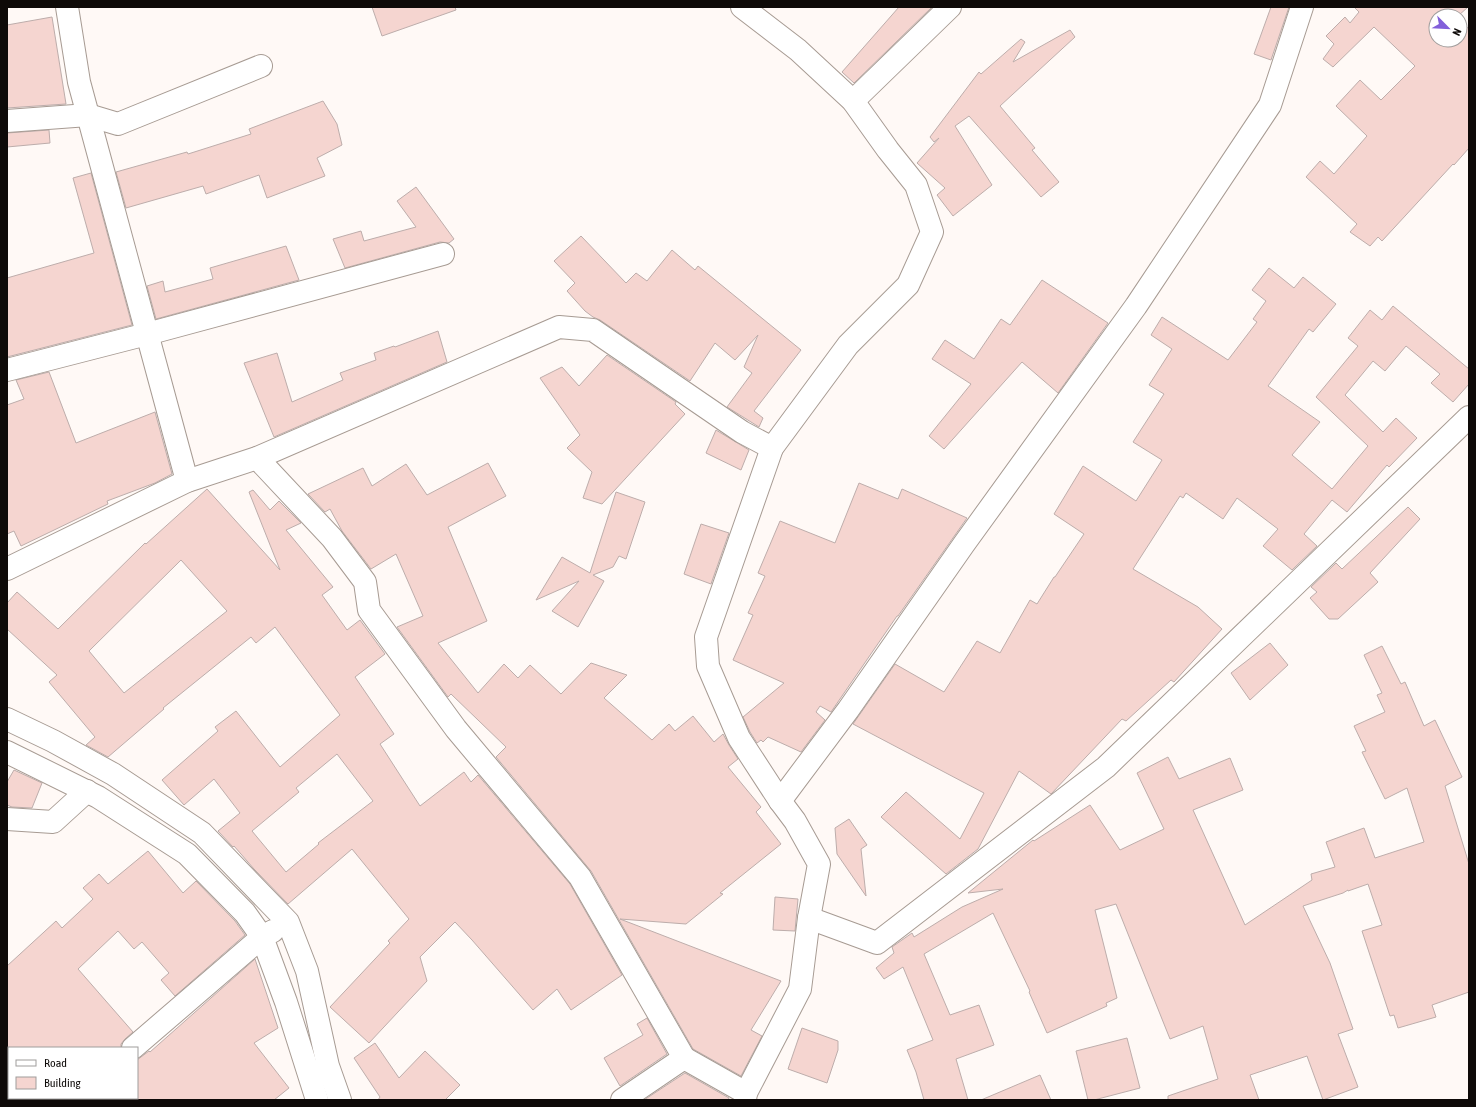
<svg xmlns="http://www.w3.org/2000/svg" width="1476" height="1107" font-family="'Asap Condensed',sans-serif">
	<rect width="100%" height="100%" fill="#fff9f6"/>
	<g fill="#f5d5d0" stroke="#bdadab" fill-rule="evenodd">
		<path d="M372,7h83l1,3 -74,26z"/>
		<path d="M899,7h33l-78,76 -12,-11z"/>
		<path d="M1271,7h18l-18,53 -17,-6z"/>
		<path d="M1354,7h114l-10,9h-22v24h24v-19l9,8v119l-15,17 -1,-1 -71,77 -4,-4 -8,9 -20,-14 7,-8 -51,-47 14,-16 14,13 33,-38 -31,-30 24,-26 21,20 34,-34 -41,-39 -41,40 -10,-8 11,-15 -8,-8 19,-19 5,6 9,-11z"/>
		<path d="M52,17l14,87 -59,4v-83z"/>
		<path d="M1070,30l5,7 -75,69 35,42 -3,2 27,32 -18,15 -72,-81 -14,10 37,59 -39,31 -16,-21 8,-7 -28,-25 22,-25 -5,4 -4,-5 49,-65 2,2 40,-35 4,3 -12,20z"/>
		<path d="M323,101l14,23 5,21 -25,13 8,18 -58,22 -8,-23 -53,19 -3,-8 -77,22 -10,-36 71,-20 1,2 63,-20 -2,-5z"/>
		<path d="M49,130l1,13 -43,4v-14z"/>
		<path d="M91,173l41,152 -125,32v-79l87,-25 -21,-75z"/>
		<path d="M416,187l38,52 -5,4 -9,-1 -95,26 -12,-29 28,-8 3,10 52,-14 -19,-26z"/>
		<path d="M581,236l45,47 10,-10 11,8 25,-31 23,20 3,-4 103,84 -47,61 9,7 -4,9 -32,-20 25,-34 -8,-6 14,-32 -23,25 -20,-17 -25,38 -90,-61 -7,-3 -8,-6 -18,-20 8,-8 -21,-22z"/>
		<path d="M286,246l13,34 -143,39 -9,-33 16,-5 2,11 48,-13 -3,-11z"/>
		<path d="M1269,268l25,20 9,-11 33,27 -23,28 -4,-3 -41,57 52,36 -28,33 40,34 36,-43 -52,-49 42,-51 -10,-8 22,-28 12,10 11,-14 76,63v15l-16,18 -22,-19 9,-9 -34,-28 -21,25 -12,-10 -28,34 38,37 13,-14 21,20 -28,29 -2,-2 -40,47 -15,-12 -28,34 13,12 -25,24 -29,-24 15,-17 -41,-31 -14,21 -37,-26 -3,5 -3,-2 -47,73 65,38 24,22 -48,53 -3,-2 -45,41 -4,-2 -71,75 -32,-23 -41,78 -32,25 -65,-57 25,-25 54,47 24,-46 -131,-69 42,-60 49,28 33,-51 23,12 30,-53 7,4 17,-27h1l29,-43 -30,-20 29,-48 53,35 26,-41 -29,-18 31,-48 -15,-9 23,-36 -21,-14 11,-18 66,43 29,-38 -4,-3 13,-18 -14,-11z"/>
		<path d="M1042,280l66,43 -50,70 -36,-31 -78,87 -15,-13 42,-52 -39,-25 13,-19 29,19 27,-40 9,6z"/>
		<path d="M438,331l9,31 -173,75 -30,-74 33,-10 15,49 51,-22 -3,-7 36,-13 -2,-7 20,-7 1,1z"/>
		<path d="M607,355l69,47 -1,2 10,10 -83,90 -19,-6 9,-26 -25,-24 13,-13 -40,-57 22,-11 17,19z"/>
		<path d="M49,372l27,71 79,-31 17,62 -17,9 -48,18 1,3 -87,42 -7,-15 -7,3v-129l17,-6 -8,-19z"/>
		<path d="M716,430l33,20 -8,20 -35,-17z"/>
		<path d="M488,463l18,33 -58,31 39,94 -49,22 40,50 26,-29 14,14 12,-13 31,29 30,-31 36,12 -23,23 48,42 17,-16 6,7 18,-15 21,26 9,-8 6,11 9,14 -10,8 33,40 -5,5 25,32 -61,49 3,1 -37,30 -66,-5 161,62 -30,49 11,6 -21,40 -48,-27 -102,-178 -95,-114 10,-10 -55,-53 -3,3 -51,-70 26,-11 -27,-62 -25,15 -29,-38 -12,-22 -5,3 -17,-18 55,-26 9,18 34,-22 21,31z"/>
		<path d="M859,483l39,16 4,-10 65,29 -69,98h-1l-66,96 -11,-6 -4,6 9,8 -24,32 -33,-15 -5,5 -2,-2 -4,3 -7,-11 -7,-15 41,-34 -51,-23 20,-45 -5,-2 17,-37 -7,-3 22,-52 55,22z"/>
		<path d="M207,489l73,81 -31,-78 4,-2 17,20 9,-9 22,22 -15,7 47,57 -11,8 25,35 13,-10 25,34 -30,23 39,57 -14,10 40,62 44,-34 7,10 7,-7 92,109 52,91 -51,35 -14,-21 -24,21 -61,-70 -17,-18 -35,35 7,24 -58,62 -39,-36 60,-64 -2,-2 21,-22 -57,-70 -64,55 -34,-35 -20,-23 -1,1 -15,-16 22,-18 -26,-34 -30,26 -22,-25 56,-49 -3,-4 21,-16 44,56 60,-52 -65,-88 -19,16 -5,-6 -88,71 1,1 -56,48 -22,-12 9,-8 -46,-55 8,-7 -50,-46v-26l10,-11 41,37 87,-86 1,1zM181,560l46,51 -103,82 -35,-42zM337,754l36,47 -55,42 1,1 -33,28 -34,-41 47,-39 -3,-4z"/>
		<path d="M616,492l29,10 -19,57 -7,-3 -6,11 -20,8 11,6 -26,46 -26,-16 27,-30 -43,19 26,-43 28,16z"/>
		<path d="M1408,507l12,12 -50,54 8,9 -40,37h-9l-19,-21 7,-6 -6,-5 25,-24 6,6z"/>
		<path d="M701,524l28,9 -18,51 -27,-10z"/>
		<path d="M1270,643l18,22 -38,35 -19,-27z"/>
		<path d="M1382,646l19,38 4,-2 19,44 11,-6 27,57 -17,9 24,78v128l-37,13 4,12 -38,11 -4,-13 -4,1 -28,-85 20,-6 -14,-41 -20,7v-1l-5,3 -40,13 27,57 23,66 -15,5 20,53 -35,13 -16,-44 -57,19 9,25h-91v-4l50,-17 -15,-53 -33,13 -54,-135 -21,6 22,88 -11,5 1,3 -60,27 -18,-41 1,-1 -37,-78 -69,41 26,61 29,-10 15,40 -38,14 12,41h-44l-8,-28 -9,-22 26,-10 -30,-73 -19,12 -8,-11 18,-15 -2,-6 20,-14 2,4 48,-30 41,-18 -35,4 65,-53 1,1 56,-36 30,45 44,-21 -27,-56 31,-16 11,22 51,-21 13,32 -50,20 52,115 67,-45 -1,-6 24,-7 -9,-25 38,-14 11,30 49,-16 -17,-54 -22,11 -23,-47 4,-1 -12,-25 31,-14 -8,-17 5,-2 -18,-38z"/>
		<path d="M14,770l28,13 -10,25 -20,-1 -5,-2v-23z"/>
		<path d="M849,819l18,26 -6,4 5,47 -29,-42 -2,-26z"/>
		<path d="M148,851l35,42 13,-12 39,40 10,14 -70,61 -14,-16 8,-7 -27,-31 -8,7 -16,-18 -40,38 55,63 -8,7 -4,5v4h-114v-82l49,-45 6,7 31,-29 -10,-11 16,-14 9,10z"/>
		<path d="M775,897l23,2 -3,32 -22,-1z"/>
		<path d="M255,959l23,69 -24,15 35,45 -15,12h-137v-40l12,-9 1,1z"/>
		<path d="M647,1018l20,36 -47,32 -16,-28 39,-23 -6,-11z"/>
		<path d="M802,1028l36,13v9l-11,33 -39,-14z"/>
		<path d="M1127,1038l13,50 -46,12h-6l-12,-49z"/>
		<path d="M375,1043l24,35 26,-27 35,34 -15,15h-67l2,-3 -26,-39z"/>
		<path d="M685,1073l44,25 -1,2h-84z"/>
		<path d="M1040,1075l11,25h-70z"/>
	</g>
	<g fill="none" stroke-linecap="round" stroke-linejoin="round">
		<defs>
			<g id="street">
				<path d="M67,7l12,75 108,399"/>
				<path d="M742,7l56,43 55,51 35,49 28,35 16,47 -24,53 -60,60 -76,103 -66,189 2,29 31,72 41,63 15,20 24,43 -10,54 -9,71 -54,104 -1,7"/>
				<path d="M853,101l97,-94"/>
				<path d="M7,121l81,-6 30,9 143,-58"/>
				<path d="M7,370l140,-36 296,-80"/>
				<path d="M257,458l75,80 33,44 4,28 87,119 124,148 104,181"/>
				<path d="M7,569l180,-88 70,-23 302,-131 34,3 149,102 30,16"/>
				<path d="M7,719l46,22 60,33 89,59 86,89 19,49 21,95 12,34"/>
				<path d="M7,752l91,45 89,57 58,59 17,24 24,65 31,98"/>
				<path d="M780,801l68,-91 116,-166 172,-238 134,-201 32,-98"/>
				<path d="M7,819l46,3 34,-31"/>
				<path d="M809,918l68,25 229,-176 363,-350"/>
				<path d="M133,1048l129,-111 11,-6"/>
				<path d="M73,1100l2,-2"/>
				<path d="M622,1100l62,-42 62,35"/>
			</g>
		</defs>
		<use href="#street" stroke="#a79b93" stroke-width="24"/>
		<use href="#street" stroke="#fff" stroke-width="22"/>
	</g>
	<rect width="1476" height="1107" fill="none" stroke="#0e0a08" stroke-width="16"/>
	<rect x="8" y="1047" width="130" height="52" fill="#ffffff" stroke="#9f9d9c"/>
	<rect x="16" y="1060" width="20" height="6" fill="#ffffff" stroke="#9f9d9c"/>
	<text x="44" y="1067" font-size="12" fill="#0e0a08">Road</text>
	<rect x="16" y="1077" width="20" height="12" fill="#f5d5d0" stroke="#9f9d9c"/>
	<text x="44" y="1087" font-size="12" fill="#0e0a08">Building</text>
	<g transform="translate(1448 28) rotate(114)"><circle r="19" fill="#ffffff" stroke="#9f9d9c"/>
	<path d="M0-3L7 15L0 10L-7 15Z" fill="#825fda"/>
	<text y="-6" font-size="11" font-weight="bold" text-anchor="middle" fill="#0e0a08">N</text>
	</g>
</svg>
